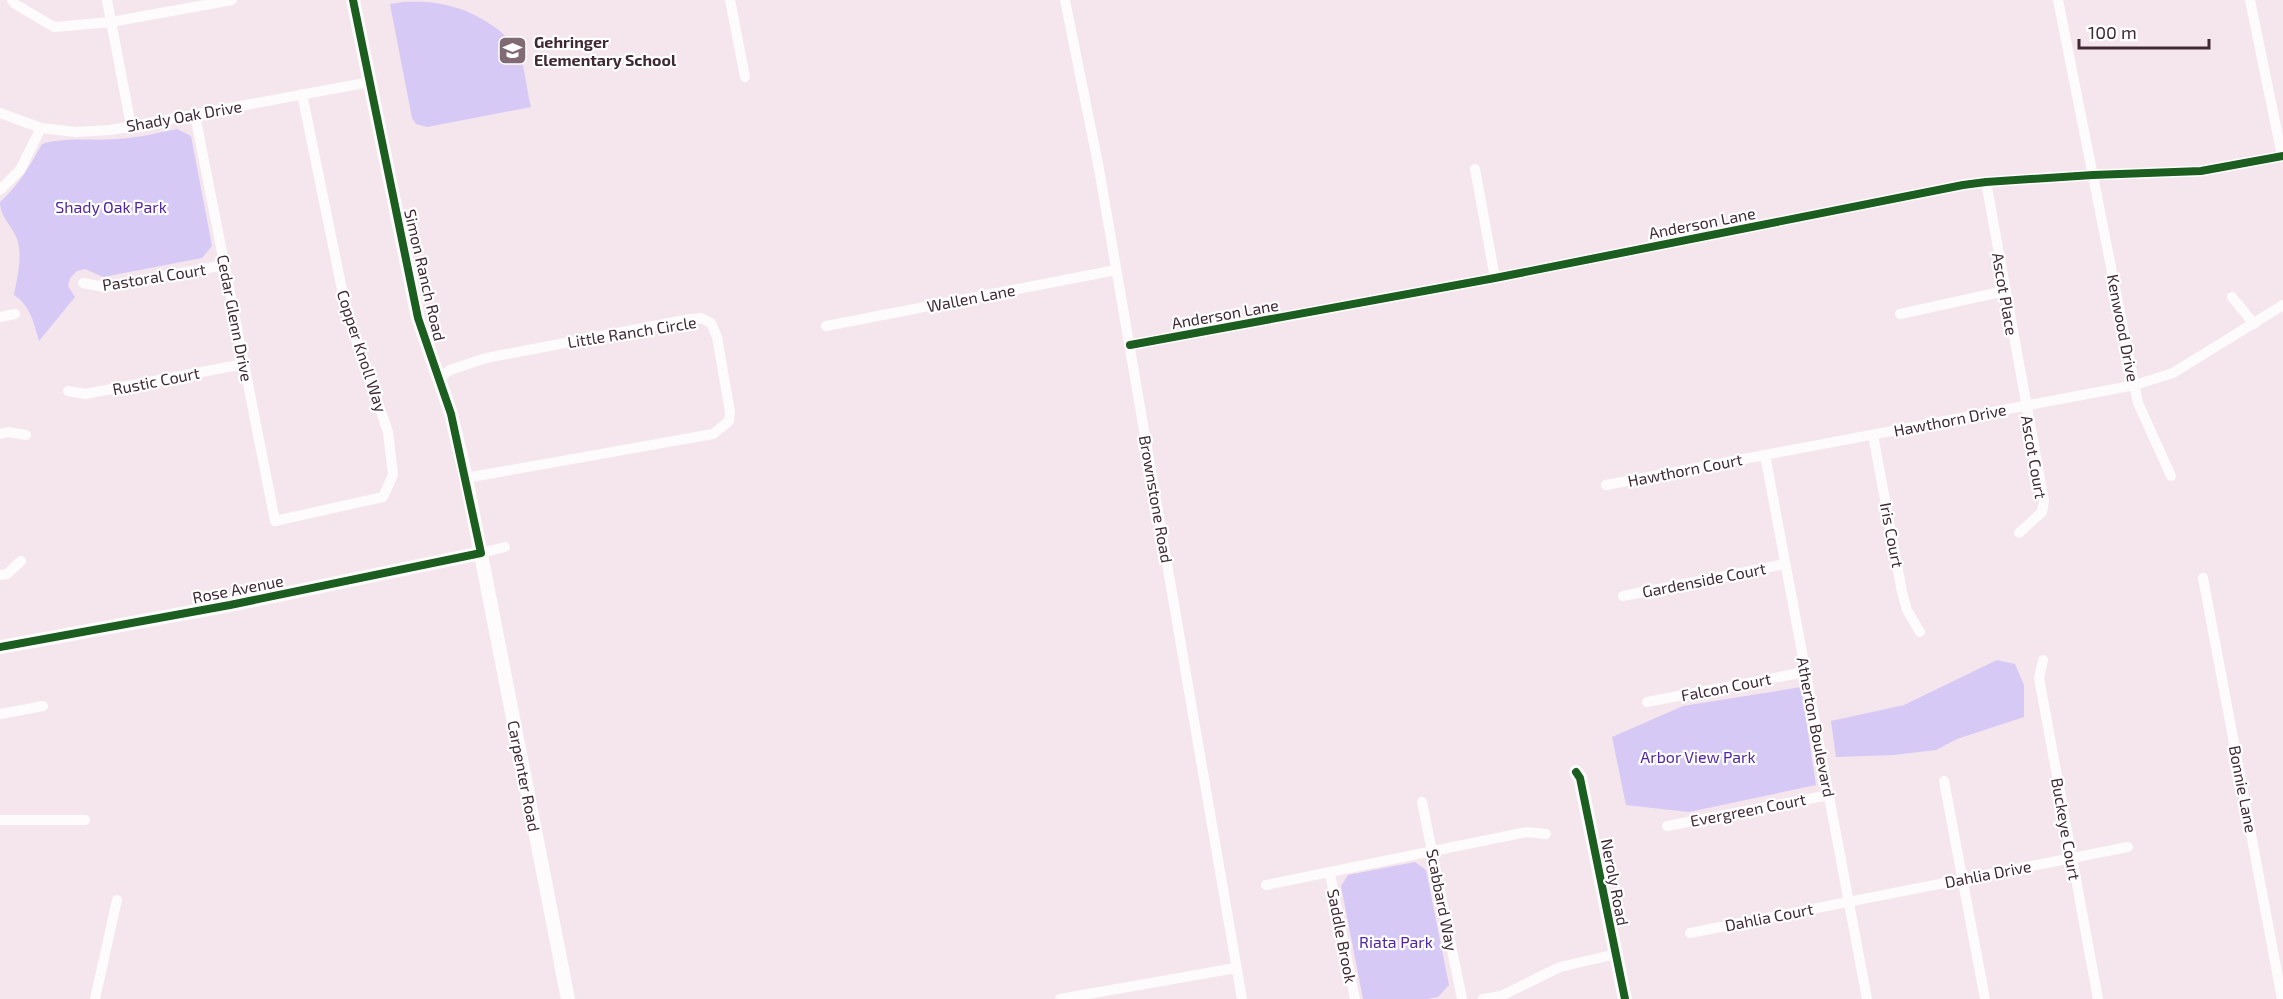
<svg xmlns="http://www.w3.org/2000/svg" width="2283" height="999" font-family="'Exo 2',sans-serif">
	<rect width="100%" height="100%" fill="#f4e6ec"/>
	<g fill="#d6c9f5">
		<path d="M403,2c36,-2 64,5 93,26 8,6 17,15 22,24 7,13 9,40 13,55l-104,20 -11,-3 -4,-6 -22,-114z"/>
		<path d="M177,129l14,7 21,110 -10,12 -99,19 -18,-8 -8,2 -7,7 -2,8 7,11 -36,44c-5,-18 -9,-36 -25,-46 3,-17 9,-39 3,-56 -5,-14 -17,-22 -17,-37 19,-17 30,-36 42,-58 24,-7 50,-3 75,-5 20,-1 40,-6 60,-10z"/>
		<path d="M1997,660l18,4 9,21v32l-67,22 -21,11 -42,5 -58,2 -5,-36 73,-16z"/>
		<path d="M1801,687l15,98 -127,27 -63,-7 -14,-68 71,-31z"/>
		<path d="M1415,862l11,8 23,115 -11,12 -10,2h-65l-22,-113 7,-11z"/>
	</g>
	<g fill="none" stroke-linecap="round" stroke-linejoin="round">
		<g stroke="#fdfbfc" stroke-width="10">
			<path d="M12,0l3,4 39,23 57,-5 121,-22"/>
			<path d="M107,0l24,126"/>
			<path d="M730,0l15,77"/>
			<path d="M1065,0l34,169 143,830"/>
			<path d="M2058,0l80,403 33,73"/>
			<path d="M2250,0l32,156"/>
			<path d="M0,113l41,15 34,4 36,-2 259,-48"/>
			<path d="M195,115l80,406 108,-24 10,-22 -5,-43 -41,-118 -45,-220"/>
			<path d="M1475,169l20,109"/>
			<path d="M1986,182l58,319 -2,11 -23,21"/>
			<path d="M0,190l20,-20 21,-42"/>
			<path d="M83,283l22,4 120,-22"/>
			<path d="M2232,297l22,27"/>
			<path d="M1900,314l105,-23"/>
			<path d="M0,317l15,-3"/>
			<path d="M826,326l290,-56"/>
			<path d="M1130,345l365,-67 468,-93 23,-3 107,-7 108,-4 82,-15"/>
			<path d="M438,379l12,-9 36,-12 204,-39 11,-1 10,5 6,14 13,75 -1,9 -16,13 -247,44"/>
			<path d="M68,391l17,3 159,-30"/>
			<path d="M0,434l8,-2 18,3"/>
			<path d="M1873,435l29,157 5,18 13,22"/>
			<path d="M1765,455l102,544"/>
			<path d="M1606,485l529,-100 38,-12 110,-68"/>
			<path d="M481,553l24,-6"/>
			<path d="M0,575l7,-1 14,-13"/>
			<path d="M2203,578l79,421"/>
			<path d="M1623,596l162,-32"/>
			<path d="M2043,660l-4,18 59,321"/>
			<path d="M1647,702l158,-30"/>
			<path d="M0,714l43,-8"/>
			<path d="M1944,781l41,218"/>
			<path d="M1422,802l40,197"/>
			<path d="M0,820h85"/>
			<path d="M1667,826l162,-31"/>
			<path d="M1330,874l25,125"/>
			<path d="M1266,885l261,-53 19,2"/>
			<path d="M1690,933l438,-86"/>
			<path d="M95,999l22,-99"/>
			<path d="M1060,999l176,-31"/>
			<path d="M1483,999l18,-3 59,-29 56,-13"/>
		</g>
		<g stroke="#fdfbfc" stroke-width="14">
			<path d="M353,0l65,318 33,96 15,64 102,521"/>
			<path d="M0,647l230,-42 251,-52"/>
			<path d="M1576,772l4,6 45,221"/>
		</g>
		<defs>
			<g id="cycleway">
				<path d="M1130,345l365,-67 468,-93 23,-3 107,-7 108,-4 82,-15"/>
				<path d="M0,647l230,-42 251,-52 -30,-139 -33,-96 -65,-318"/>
				<path d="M1576,772l4,6 45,221"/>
			</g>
		</defs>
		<use href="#cycleway" stroke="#fff" stroke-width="11"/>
		<use href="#cycleway" stroke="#1b5e20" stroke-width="8"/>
	</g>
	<defs>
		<symbol id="school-square" viewBox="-11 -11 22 22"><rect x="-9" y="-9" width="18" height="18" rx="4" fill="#806b74" stroke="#fff"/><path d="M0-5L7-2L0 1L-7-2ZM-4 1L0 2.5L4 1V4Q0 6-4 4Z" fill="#fff"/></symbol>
	</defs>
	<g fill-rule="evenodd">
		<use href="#school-square" x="496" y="34" width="33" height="33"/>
	</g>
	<g text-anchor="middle" stroke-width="4.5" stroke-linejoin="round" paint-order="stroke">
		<g font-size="16" font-weight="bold" fill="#412934" stroke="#fff" text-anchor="start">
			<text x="534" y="48">Gehringer<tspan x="534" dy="18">Elementary School</tspan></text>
		</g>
		<g font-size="16" fill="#412934" stroke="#fff">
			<text transform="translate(184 116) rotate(-10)" y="6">Shady Oak Drive</text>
			<text transform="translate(1702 223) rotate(-11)" y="6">Anderson Lane</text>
			<text transform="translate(425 275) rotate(77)" y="6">Simon Ranch Road</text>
			<text transform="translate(154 277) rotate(-9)" y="6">Pastoral Court</text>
			<text transform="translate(2005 294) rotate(80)" y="6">Ascot Place</text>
			<text transform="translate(971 298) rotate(-11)" y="6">Wallen Lane</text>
			<text transform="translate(1225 314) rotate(-10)" y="6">Anderson Lane</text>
			<text transform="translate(235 318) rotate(79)" y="6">Cedar Glenn Drive</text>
			<text transform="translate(2123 328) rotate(79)" y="6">Kenwood Drive</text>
			<text transform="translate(632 332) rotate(-9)" y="6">Little Ranch Circle</text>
			<text transform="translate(362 351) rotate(72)" y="6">Copper Knoll Way</text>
			<text transform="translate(156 381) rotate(-11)" y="6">Rustic Court</text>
			<text transform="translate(1950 420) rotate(-11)" y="6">Hawthorn Drive</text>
			<text transform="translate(2034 457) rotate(80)" y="6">Ascot Court</text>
			<text transform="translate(1685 470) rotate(-11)" y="6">Hawthorn Court</text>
			<text transform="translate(1156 499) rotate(80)" y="6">Brownstone Road</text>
			<text transform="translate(1892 535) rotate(79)" y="6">Iris Court</text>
			<text transform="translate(1704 580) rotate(-11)" y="6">Gardenside Court</text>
			<text transform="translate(238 589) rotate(-11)" y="6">Rose Avenue</text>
			<text transform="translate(1726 687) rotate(-11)" y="6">Falcon Court</text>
			<text transform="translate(1816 727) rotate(79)" y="6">Atherton Boulevard</text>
			<text transform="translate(524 776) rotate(79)" y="6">Carpenter Road</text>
			<text transform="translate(2243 789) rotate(79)" y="6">Bonnie Lane</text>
			<text transform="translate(1748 810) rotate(-11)" y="6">Evergreen Court</text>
			<text transform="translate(2066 829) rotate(80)" y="6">Buckeye Court</text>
			<text transform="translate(1988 874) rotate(-11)" y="6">Dahlia Drive</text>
			<text transform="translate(1615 882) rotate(79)" y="6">Neroly Road</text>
			<text transform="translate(1442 900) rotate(79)" y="6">Scabbard Way</text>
			<text transform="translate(1769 917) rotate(-11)" y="6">Dahlia Court</text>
			<text transform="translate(1342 936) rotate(79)" y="6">Saddle Brook</text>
		</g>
		<g font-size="16" fill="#5126a7" stroke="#fff">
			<text x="111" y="213">Shady Oak Park</text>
			<text x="1698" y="763">Arbor View Park</text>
			<text x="1396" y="948">Riata Park</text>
		</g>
	</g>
	<path d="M2079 39v9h130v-9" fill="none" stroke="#412934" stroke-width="3"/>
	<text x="2088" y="39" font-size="18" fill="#412934" stroke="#ffffff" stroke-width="4.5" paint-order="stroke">100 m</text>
</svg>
